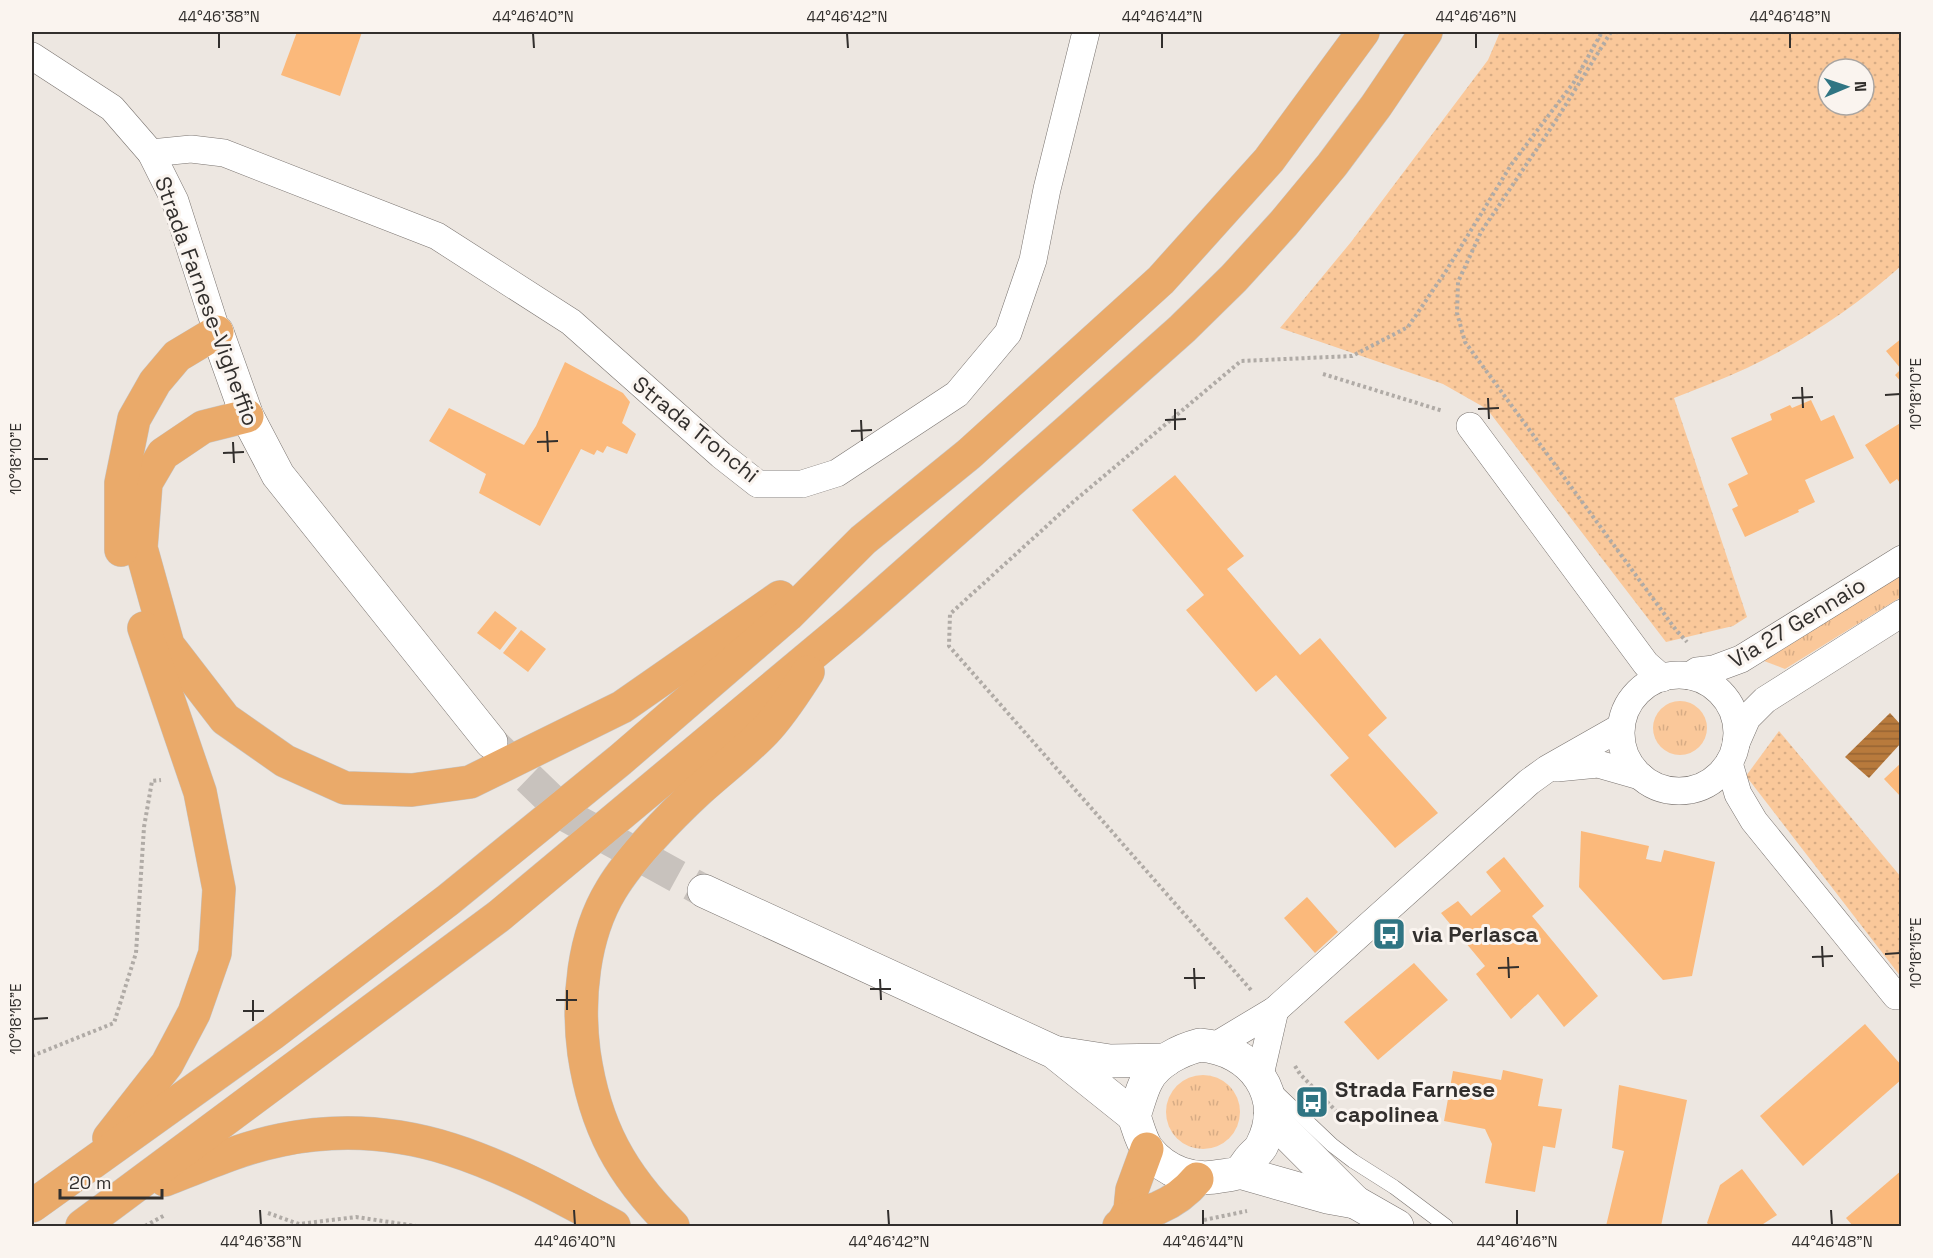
<svg xmlns="http://www.w3.org/2000/svg" width="1933" height="1258" font-family="'Space Grotesk',sans-serif">
	<defs>
		<pattern id="grass-tufts" width="24" height="20" patternUnits="userSpaceOnUse" patternTransform="scale(1.5)"><rect width="24" height="20" fill="#fac89a"/><path d="M3 7l-1-3M5 7V3M7 7l1-3M15 17l-1-3M17 17v-4M19 17l1-3" fill="none" stroke="#d7ac85"/></pattern>
		<pattern id="park-dots" width="8" height="8" patternUnits="userSpaceOnUse" patternTransform="scale(1.5)"><rect width="8" height="8" fill="#fac89a"/><path d="M2 2h.1M6 6h.1" fill="none" stroke="#d7ac85" stroke-width="1.8" stroke-linecap="round"/></pattern>
		<pattern id="water-rules" width="6" height="5" patternUnits="userSpaceOnUse" patternTransform="scale(1.5)"><rect width="6" height="5" fill="#b87a3c"/><path d="M0 2.5h6" fill="none" stroke="#966433"/></pattern>
	</defs>
	<rect width="100%" height="100%" fill="#ede7e1"/>
	<g fill="url(#grass-tufts)">
		<path d="M1901,575v22l-116,72 -21,-8z"/>
		<circle cx="1680" cy="728" r="27"/>
		<circle cx="1203" cy="1112" r="37"/>
	</g>
	<g fill="url(#park-dots)" fill-rule="evenodd">
		<path d="M1500,32h401v234c-46,41 -97,75 -154,102 -24,11 -48,20 -73,30l73,219 -14,9 -67,16 -179,-233 -44,-25 -163,-56 71,-86 137,-182zM1828,69h36v36h-36z"/>
		<path d="M1779,731l122,146v100l-155,-201z"/>
	</g>
	<path fill="url(#water-rules)" d="M1890,713l11,12v18l-32,35 -24,-21z"/>
	<g fill="#fbb97b">
		<path d="M297,32h65l-22,64 -59,-21z"/>
		<path d="M1902,338v45l-7,-8 6,-6 -15,-18z"/>
		<path d="M565,362l58,31 7,9 -8,21 14,11 -9,20 -20,-8 -4,7 -6,-3 -3,5 -13,-6 -41,77 -61,-33 7,-19 -57,-33 20,-33 75,37 12,-19z"/>
		<path d="M1811,400l10,21 13,-6 20,43 -49,22 10,22 -17,8 1,2 -54,25 -13,-28 6,-3 -10,-22 20,-10 -17,-36 41,-18 -2,-6 20,-9 2,3z"/>
		<path d="M1902,422v64l-5,-7 -7,5 -25,-39z"/>
		<path d="M1175,475l69,81 -17,13 73,86 20,-17 67,80 -19,17 70,78 -43,35 -65,-73 19,-17 -73,-83 -20,17 -70,-82 18,-15 -72,-85z"/>
		<path d="M495,611l22,17 -17,22 -23,-17z"/>
		<path d="M521,630l25,19 -18,23 -25,-19z"/>
		<path d="M1902,762v36l-18,-19z"/>
		<path d="M1581,831l68,15 -3,13 15,3 3,-12 51,12 -23,114 -29,4 -84,-93z"/>
		<path d="M1504,857l40,49 -12,10 66,80 -34,31 -26,-33 -27,25 -35,-45 9,-8 -44,-53 17,-12 13,15 30,-25 -15,-19z"/>
		<path d="M1307,897l31,35 -23,21 -31,-35z"/>
		<path d="M1414,963l34,37 -70,60 -34,-38z"/>
		<path d="M1865,1024l37,42v13l-99,87 -43,-50z"/>
		<path d="M1503,1070l40,9 -5,27 24,3 -7,39 -12,-2 -8,46 -50,-9 7,-39 -7,-15 -41,-8 9,-50 48,9z"/>
		<path d="M1619,1085l68,15 -26,126h-55l18,-75 -12,-3z"/>
		<path d="M1742,1169l35,46 -17,11h-50l-3,-3 13,-38z"/>
		<path d="M1902,1170v56h-49l-7,-8z"/>
	</g>
	<g fill="none" stroke-linecap="round" stroke-linejoin="round">
		<path stroke="#c8c2bd" stroke-width="33" stroke-dasharray="33 16" stroke-linecap="butt" d="M493,744l76,73 135,74"/>
		<defs>
			<path id="service" d="M1272,1088l60,57 21,16 41,26 52,39"/>
			<g id="minor">
				<path d="M32,56l80,52 39,45 24,48 42,131"/>
				<path d="M151,153l40,-4 33,4 213,83 134,86 150,133 37,29h44l35,-11 120,-79 51,-61 25,-73 14,-71 39,-157"/>
				<path d="M1470,426l176,238 16,14"/>
				<circle cx="1679" cy="733" r="58"/>
				<path d="M1690,676l7,-5 17,-2 27,-10 161,-100"/>
				<path d="M1736,743l11,-25 18,-18 137,-87"/>
				<path d="M1729,763l9,31 16,27 142,175"/>
				<path d="M1557,768l41,-4 42,12"/>
				<path d="M1215,1046l60,-36 254,-228 18,-13 74,-42"/>
				<path d="M1260,1075l15,-65"/>
			</g>
			<g id="tertiary">
				<path d="M217,332l30,84 31,59 213,267"/>
				<path d="M704,891l350,161 80,64"/>
				<path d="M1200,1045c52,4 87,50 62,100 -2,5 -8,9 -12,14 -3,3 -7,11 -11,13 -5,3 -13,3 -18,4 -28,6 -55,-4 -73,-26 -7,-9 -10,-23 -14,-34 4,-11 7,-25 13,-36 10,-19 34,-30 53,-35z"/>
				<path d="M1058,1053l52,8 56,-1"/>
				<path d="M1270,1117l85,85 42,24"/>
				<path d="M1239,1172l88,25 28,5"/>
			</g>
			<g id="trunk">
				<path d="M247,416l-44,11 -40,27 -17,29 -5,65 27,97 57,74 60,42 60,27 67,2 58,-8 152,-75 158,-110"/>
				<path d="M121,550v-67l13,-64 21,-37 22,-26 40,-24"/>
				<path d="M109,1138l58,-74 27,-51 21,-60 4,-64 -19,-97 -56,-164"/>
				<path d="M165,1180c38,-15 76,-32 116,-40 129,-27 224,27 333,86"/>
				<path d="M32,1206l240,-172 176,-134 172,-140 168,-145 75,-75 106,-86 192,-174 108,-120 94,-128"/>
				<path d="M1124,1221l6,-11 2,-20 15,-41"/>
				<path d="M82,1226l417,-310 351,-293 221,-195 111,-99 52,-51 50,-55 48,-58 44,-59 50,-74"/>
				<path d="M673,1226c-52,-52 -78,-99 -89,-173 -7,-53 -1,-117 27,-163 19,-32 59,-73 87,-99 22,-20 46,-38 67,-60 17,-18 30,-39 43,-59"/>
				<path d="M1119,1226c14,-13 22,-12 39,-18 14,-6 29,-17 39,-29"/>
			</g>
		</defs>
		<use href="#service" stroke="#7a7470" stroke-width="15"/>
		<use href="#minor" stroke="#7a7470" stroke-width="28"/>
		<use href="#tertiary" stroke="#7a7470" stroke-width="34"/>
		<use href="#trunk" stroke="#c6c5c4" stroke-width="34"/>
		<g stroke="#b0aba6" stroke-width="4" stroke-dasharray="3 3" stroke-linecap="butt">
			<path d="M1611,32l-56,90 -74,110 -23,50 -1,31 8,29 211,288 11,12"/>
			<path d="M1323,374l120,37"/>
			<path d="M1251,990l-302,-344 1,-32 123,-112 168,-141 111,-5 56,-29 38,-56 65,-106 63,-83 28,-50"/>
			<path d="M32,1056l82,-33 22,-70 8,-126 8,-46 9,-1"/>
			<path d="M1295,1066l5,8 38,39"/>
			<path d="M268,1213l31,11 57,-7 60,9"/>
			<path d="M1204,1220l43,-9"/>
			<path d="M145,1226l20,-11"/>
		</g>
		<use href="#service" stroke="#fff" stroke-width="14"/>
		<use href="#minor" stroke="#fff" stroke-width="27"/>
		<use href="#tertiary" stroke="#fff" stroke-width="33"/>
		<use href="#trunk" stroke="#eaaa6a" stroke-width="33"/>
	</g>
	<path fill="none" stroke="#322f2d" stroke-width="2" d="M219,33v15M533,33l1,15M847,33l1,15M1162,33v15M1476,33v15M1790,33v15M1802,387l1,21M1885,395l15,-1M1488,398l1,21M1792,398l21,-1M1175,409v21M1478,409l21,-1M861,420l1,21M1165,420l21,-1M547,431l1,21M851,431l21,-1M233,442l1,21M537,442l21,-1M223,453l21,-1M33,459h15M1822,946l1,21M1885,954l15,-1M1508,957l1,21M1812,957l21,-1M1194,968l1,21M1498,968l21,-1M1184,978h21M880,979l1,21M870,989h21M567,990v20M253,1000v21M556,1000h21M243,1011h21M33,1019l15,-1M260,1210l1,15M574,1210l1,15M888,1210l1,15M1203,1210v15M1517,1210v15M1831,1210l1,15"/>
	<defs>
		<symbol id="bus-square" viewBox="-11 -11 22 22"><rect x="-9" y="-9" width="18" height="18" rx="4" fill="#307583" stroke="#faf4ef"/><path d="M-5-6H5V4H4V6H2V4H-2V6H-4V4H-5ZM-3.5-4V0h7V-4ZM-3.5 1.2v1.5H-2V1.2ZM2 1.2v1.5H3.5V1.2Z" fill="#fff"/></symbol>
	</defs>
	<g fill-rule="evenodd">
		<use href="#bus-square" x="1370" y="915" width="38" height="38"/>
		<use href="#bus-square" x="1293" y="1083" width="38" height="38"/>
	</g>
	<g text-anchor="middle" stroke-width="6" stroke-linejoin="round" paint-order="stroke">
		<g font-size="22" fill="#322f2d" stroke="#faf4ef">
			<text transform="translate(207 301) rotate(70)" y="8">Strada Farnese-Vigheffio</text>
			<text transform="translate(696 429) rotate(39)" y="8">Strada Tronchi</text>
			<text transform="translate(1797 622) rotate(-31)" y="8">Via 27 Gennaio</text>
		</g>
		<g font-size="22" font-weight="bold" fill="#322f2d" stroke="#faf4ef" text-anchor="start">
			<text x="1412" y="942">via Perlasca</text>
			<text x="1335" y="1097">Strada Farnese<tspan x="1335" dy="25">capolinea</tspan></text>
		</g>
	</g>
	<rect width="1933" height="1258" fill="none" stroke="#faf4ef" stroke-width="66"/>
	<g transform="translate(1846 87) rotate(88)"><circle r="28" fill="#faf4ef" stroke="#aaa5a1" stroke-width="1.5"/>
	<path d="M0-4.5L10 22L0 15L-10 22Z" fill="#307583"/>
	<text y="-9" font-size="16" font-weight="bold" text-anchor="middle" fill="#322f2d">N</text>
	</g>
	<path d="M60 1189v9h102v-9" fill="none" stroke="#322f2d" stroke-width="3"/>
	<text x="69" y="1189" font-size="18" fill="#322f2d" stroke="#faf4ef" stroke-width="4.5" paint-order="stroke">20 m</text>
	<rect x="33" y="33" width="1867" height="1192" fill="none" stroke="#322f2d" stroke-width="2"/>
	<g font-size="15" text-anchor="middle" fill="#322f2d">
		<text x="219" y="22">44°46'38"N</text>
		<text x="533" y="22">44°46'40"N</text>
		<text x="847" y="22">44°46'42"N</text>
		<text x="1162" y="22">44°46'44"N</text>
		<text x="1476" y="22">44°46'46"N</text>
		<text x="1790" y="22">44°46'48"N</text>
		<text transform="translate(1916 394) rotate(-90)" y="5">10°18'10"E</text>
		<text transform="translate(16 459) rotate(-90)" y="5">10°18'10"E</text>
		<text transform="translate(1916 953) rotate(-90)" y="5">10°18'15"E</text>
		<text transform="translate(16 1019) rotate(-90)" y="5">10°18'15"E</text>
		<text x="261" y="1247">44°46'38"N</text>
		<text x="575" y="1247">44°46'40"N</text>
		<text x="889" y="1247">44°46'42"N</text>
		<text x="1203" y="1247">44°46'44"N</text>
		<text x="1517" y="1247">44°46'46"N</text>
		<text x="1832" y="1247">44°46'48"N</text>
	</g>
</svg>
